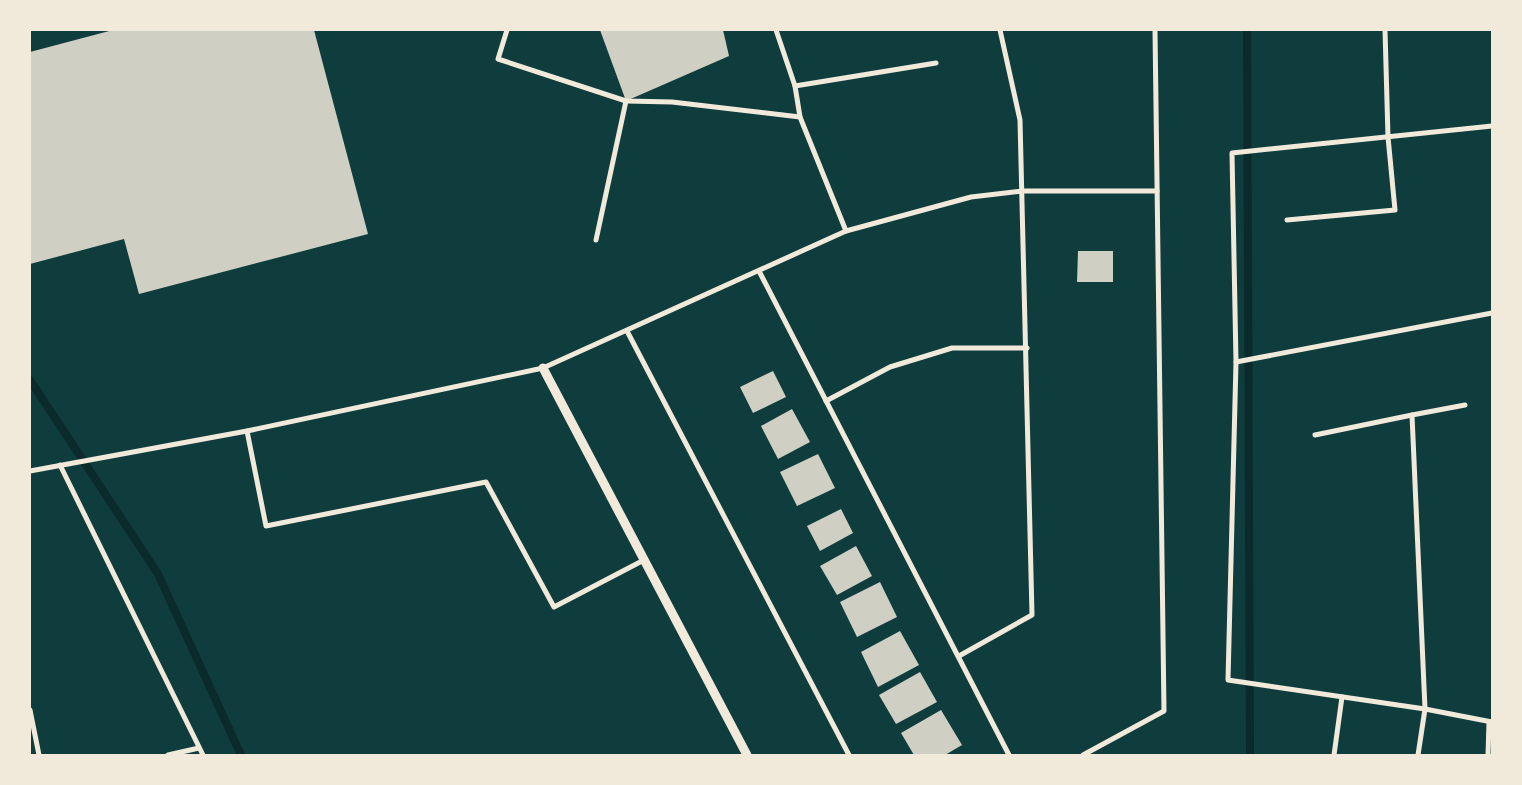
<svg xmlns="http://www.w3.org/2000/svg" width="1522" height="785" font-family="Inter,sans-serif">
	<rect width="100%" height="100%" fill="#0f3d3e"/>
	<g fill="none" stroke-linecap="round" stroke-linejoin="round">
		<g stroke="#0a2a2b" stroke-width="8">
			<path d="M1247,30l3,725"/>
			<path d="M30,380l128,194 83,181"/>
		</g>
	</g>
	<g fill="#cfcfc3">
		<path d="M113,30h201l54,204 -229,60 -15,-55 -94,25v-212z"/>
		<path d="M600,30h123l6,26 -103,45z"/>
		<path d="M1078,251h35v31h-36z"/>
		<path d="M773,371l13,26 -33,16 -13,-26z"/>
		<path d="M792,409l18,33 -32,17 -17,-33z"/>
		<path d="M818,454l17,34 -38,18 -17,-34z"/>
		<path d="M841,509l12,24 -33,18 -13,-25z"/>
		<path d="M856,546l16,30 -35,19 -17,-29z"/>
		<path d="M880,582l17,35 -40,20 -17,-35z"/>
		<path d="M900,631l19,34 -41,22 -17,-35z"/>
		<path d="M920,672l17,30 -41,22 -17,-29z"/>
		<path d="M941,710l21,35 -17,10h-31l-13,-22z"/>
	</g>
	<g fill="none" stroke-linecap="round" stroke-linejoin="round">
		<g stroke="#f1e9da" stroke-width="5">
			<path d="M507,30l-9,29 128,42 46,1 128,15"/>
			<path d="M776,30l19,56 5,31 46,114"/>
			<path d="M795,86l141,-23"/>
			<path d="M1492,126l-260,27 4,209 -8,318 197,29 67,13"/>
			<path d="M1287,220l108,-10 -7,-73 -3,-107"/>
			<path d="M596,240l30,-139"/>
			<path d="M759,271l250,484"/>
			<path d="M627,331l222,424"/>
			<path d="M1236,362l256,-49"/>
			<path d="M826,401l64,-34 62,-19h75"/>
			<path d="M247,431l19,95 220,-44 68,125 90,-47"/>
			<path d="M1315,435l97,-20"/>
			<path d="M60,465l143,290"/>
			<path d="M30,471l217,-40 296,-63 303,-137 125,-34 52,-6h134"/>
			<path d="M959,656l73,-41 -12,-495 -20,-90"/>
			<path d="M30,710l9,45"/>
			<path d="M168,755l31,-7"/>
			<path d="M1083,755l81,-44 -9,-681"/>
			<path d="M1334,755l8,-58"/>
			<path d="M1418,755l7,-46 -13,-294 53,-10"/>
			<path d="M1488,755l1,-33"/>
		</g>
		<path stroke="#f1e9da" stroke-width="9" d="M543,368l204,387"/>
	</g>
	<rect width="1522" height="785" fill="none" stroke="#f1e9da" stroke-width="62"/>
</svg>
